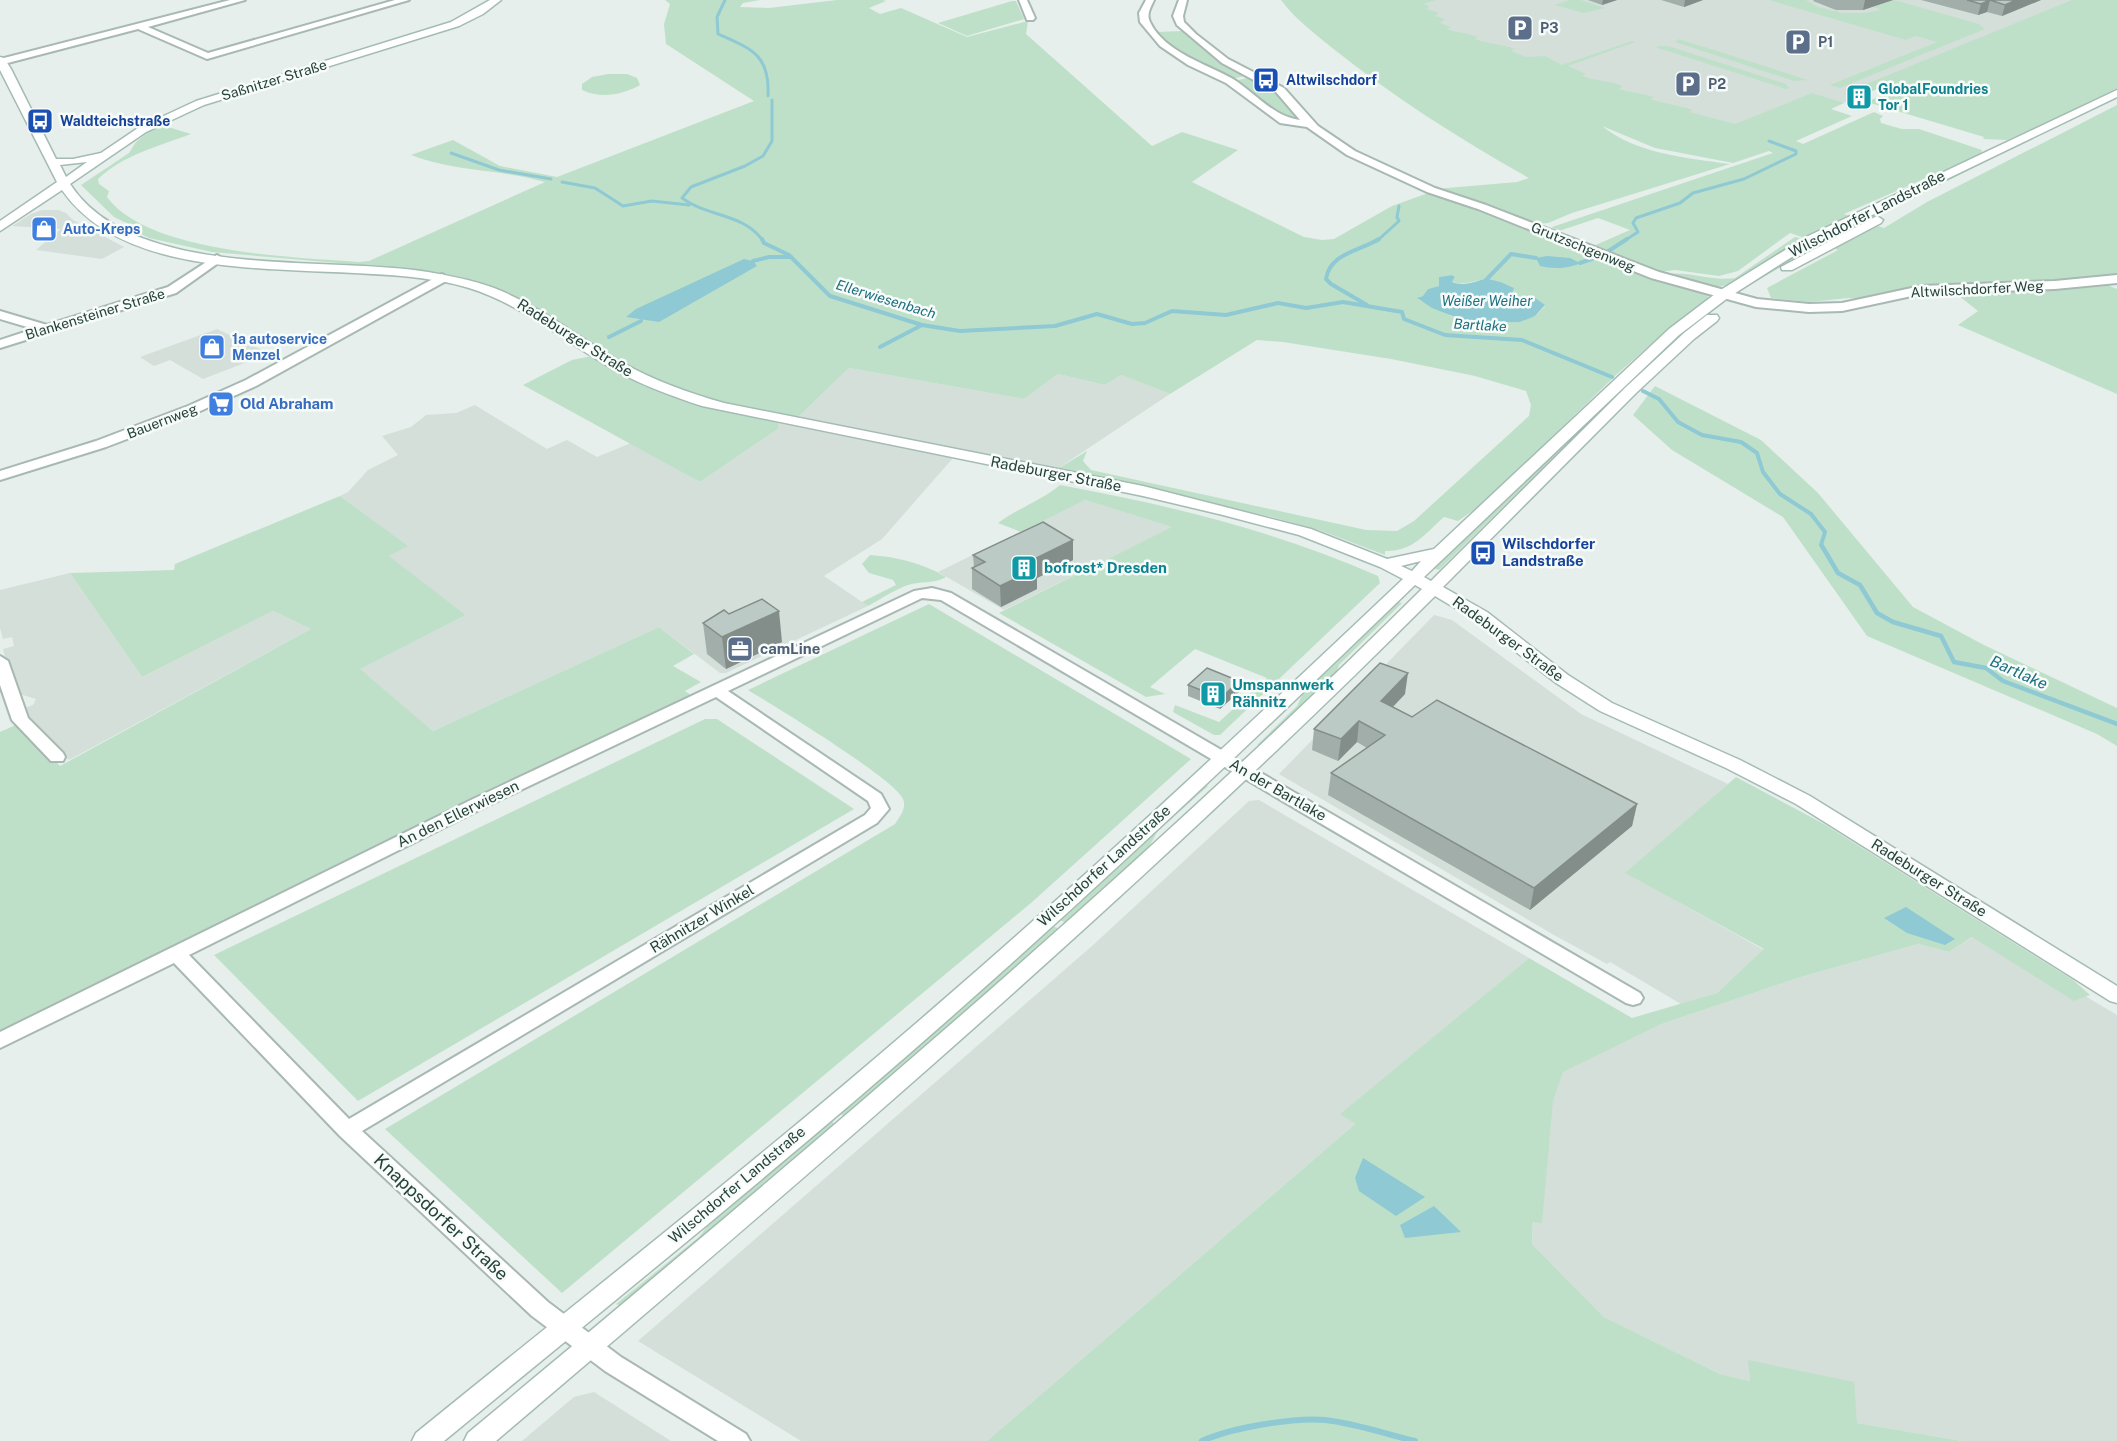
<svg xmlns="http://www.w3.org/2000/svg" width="2117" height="1441" font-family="'Public Sans',sans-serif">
	<rect width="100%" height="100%" fill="#e6efeb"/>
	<g fill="#d4dfda">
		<path d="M1393,0h695l-224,94 3,2 -8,3 -4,-1 -107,46 -272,-95z"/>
		<path d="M42,210h16l8,3 7,7 51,27 -22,12 -66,-9 25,-21 -49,-3 19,-12z"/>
		<path d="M217,329l47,22 -12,6 3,2 -52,20 -33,-19 -16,6 -14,-9z"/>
		<path d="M849,368l175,31 34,-25 47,11 16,-10 49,19 -110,73 -1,4 -263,-52z"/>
		<path d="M475,405l72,44 20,-9 30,17 34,-14 69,39 78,-53v-6l175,35 -71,81 -58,37 44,30 -142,67h-6l-61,-46 -226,104 -74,-62 107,-54 -78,-59 19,-10 -67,-50 8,-4 20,-22 30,-15 -16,-19 29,-9 15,-12 30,-2z"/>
		<path d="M1085,500l88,27 -169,83 -66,-38z"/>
		<path d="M70,573l72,104 131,-66 38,18 -242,131 -48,-51 12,-4 3,-6 -23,-7 -10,-43 11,-3 -2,-9 -9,2 -3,-11v-38z"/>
		<path d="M1434,615l18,5 129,94 147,70 -102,89 138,77 -47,43 -36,11 -71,-42 -3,2 -53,-29 -275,-161z"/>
		<path d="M1259,800l270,158 -188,156 14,10 -368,317h-186l-163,-100 454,-395 157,-145z"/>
		<path d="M1979,933l138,82v426h-155l-105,-18 -108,-62 1,20 -30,-7 -116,-57 -72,-73 12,-180 257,-87 117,-33 31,8z"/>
		<path d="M594,1392l77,49h-149l52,-44z"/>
	</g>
	<g fill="#bfe0c8" fill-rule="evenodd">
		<path d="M665,0h95l-17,3 -3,4 29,1 68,-8h46l3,1 -17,7 11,6 21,-6 66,29 61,-16 -2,13 126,112 30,-14 56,18 -46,32 112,55 18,3 12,-1 58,-33 39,-14 274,100 3,5 -1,4 -35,25 -55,48 -133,129 -26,18 -14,-4c-19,17 -32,35 -59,34v4l-66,-25 -47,-13 -213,-46v-3l28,-17 -4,10 8,9 275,60 31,1 17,-10 115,-105 2,-11 -5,-14 -51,-15 -84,-17 -108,-17 -26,-2 -87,54 -49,-19 -16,10 -47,-11 -34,25 -175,-31 -53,51 -78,-17 -54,-19 -55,-27 -100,-63 -31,-11 -56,-10 -64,-5 2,-2 -148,-13 -63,-14 -10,-5 4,-2 -29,-14 -33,-32 48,-32 7,-11 22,-18 33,10c-32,12 -68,21 -93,45l1,5 10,7 -2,6c41,56 186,60 252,65l10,-1 176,-79c-44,-13 -91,-10 -134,-27l42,-15 47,26 57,11 197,-76 -88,-57 -2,-20 6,-20zM1452,275l3,2 -3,5c15,4 23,-3 35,-2 8,1 15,5 24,7l1,6 9,4h13l11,9 -10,10 -29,7h-36l-9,-2 -42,-21 1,-3 4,-1 4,-7 12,-3 -1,-9z"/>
		<path d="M1281,0h155l-12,4 5,2 -2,3 12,4 -4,3 10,3 -5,4 11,4 -4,2c11,4 21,4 31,8l-3,2c14,5 26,5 40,10l-4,2 15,6 19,-1 17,9 70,-24 3,1 -67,24 18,8 -4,2c15,5 27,5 41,10l-4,3c13,4 23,4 35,8l-4,2c15,5 28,6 43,11l-4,2 46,12 77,-31 32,10 -13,6 21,7 -56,25 7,3 71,-32 9,4 -3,3 1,4 21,6h17l63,21 -1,4 -137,60 16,6 137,-64 -131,66 18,6 43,-26 190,-97v172l-183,9 -34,4 -38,9 -13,-1 -40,4 -38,-4 -4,-10 71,-38 -17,-6 -70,40 -4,-1 69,-41 -26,-9 -52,38 -19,5 -44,-6 -17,2 -67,-25 39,-17 -32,-12 -42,14 -4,-5 221,-74 -4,-2 -36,12 -78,-15 -53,-22c35,28 85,32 128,38l-158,49 -24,10 -12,1 -100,-35 81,-7 12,-4c-68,-38 -137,-82 -198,-131 -18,-15 -36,-28 -50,-47z"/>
		<path d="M1569,0h12l24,8 -22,5 -28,-8z"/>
		<path d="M1769,0h37l12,7 25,6h21l17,-3 -7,-3 20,-7 85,24 6,5 -145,59 -10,-3 107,-43 -21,-6 -10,4z"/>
		<path d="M2072,0h45v90l-110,50 -24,-1 1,-2 -117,-35 28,-13c-18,-6 -22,7 -38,3l9,-4 -2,-3z"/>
		<path d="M1012,1h4l8,18 -57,17 -29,-13z"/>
		<path d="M1183,31l44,34 21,10c-6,1 -14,5 -19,3 -27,-6 -55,-27 -73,-46z"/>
		<path d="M1679,39l129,41 -14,1 -119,-39z"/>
		<path d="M1659,46h9l118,38 3,4 -3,1 -131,-42z"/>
		<path d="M608,74h19l10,4 3,7c-18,10 -39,14 -58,5v-6l10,-7z"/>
		<path d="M1252,77l21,11 29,33 -17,-3 -51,-37z"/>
		<path d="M1795,237l5,1c-22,15 -60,50 -87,49 -15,0 -31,-8 -46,-12 15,-6 47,7 68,3z"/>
		<path d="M2102,283l15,6v105l-159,-69 20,-14 -24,-19z"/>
		<path d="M592,356l126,53 60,14v6l-78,53 -177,-97 49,-25z"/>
		<path d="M1624,385l2,1 -187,184 -6,-2z"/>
		<path d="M1655,386l106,54 57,53 95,114 71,38 133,63v38l-20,-12 -230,-98 -84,-119 -111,-67 -39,-35z"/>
		<path d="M1060,485c109,20 216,46 318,91l2,7 -160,152h-6l-41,-23 2,-7 44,17 48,-44 -72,-29 -45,38 15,7 -19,3 -147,-84 173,-86 -87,-27 -64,32 -23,-9c20,-15 43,-22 62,-38z"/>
		<path d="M340,496l68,50 -19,10 77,59 -106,54 73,62 226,-104 35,27 -21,12 28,16 -16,9 7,5 -692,338v-302l18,-8 42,42 251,-137 -38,-18 -131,66 -72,-104 104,-3 1,-6z"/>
		<path d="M870,555c28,2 52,8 76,22 -12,7 -25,4 -38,8 -14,5 -27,14 -40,21l-6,-4 34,-17 -3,-5 -24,-7 -7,-9z"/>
		<path d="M1398,602l4,1 -63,62 -3,9 -74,71h-5l40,-39 6,-13z"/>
		<path d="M929,604l262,155 -160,144 -469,390 -177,-164 510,-305c5,-8 12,-16 8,-25 -8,-20 -129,-93 -155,-109z"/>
		<path d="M705,719h12l137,90 -496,292 -144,-146z"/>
		<path d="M1736,777l88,47 249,156 17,15 -16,6 -102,-64 -23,15 -31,-8 -117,33 -142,48 -96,47 -10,29 -11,122 -9,-1 -1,22 72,73 116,57 30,7 -2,-21 106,22 3,41 105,18h-975l368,-317 -15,-10 189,-156 103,60 85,-25 47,-44 -139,-76z"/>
		<path d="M1204,784l4,2 -51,46 -9,17 -82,74 -8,-4z"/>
		<path d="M1051,925l8,4 -215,187 -7,-4z"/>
		<path d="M828,1119l7,5 -110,97 -104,85 -5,-2 83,-67 20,-26z"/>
	</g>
	<g fill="#8ec9d4">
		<path d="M1547,256l23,2 10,5c-11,6 -28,6 -40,3l-4,-8z"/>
		<path d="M744,259l9,2 4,5 -98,56 -33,-5 10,-8z"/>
		<path d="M1452,275l3,2 -3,5c11,4 19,1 29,-2 10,-3 24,4 33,8l-2,5 9,4h13l11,8 -10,11 -15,6 -50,1 -38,-15 -15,-10 6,-2 5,-7 11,-3v-9z"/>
		<path d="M1906,907l49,32 -10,6 -38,-12 -23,-15z"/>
		<path d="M1363,1158l62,39 -29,19 -37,-25 -4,-13z"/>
		<path d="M1434,1206l27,26 -56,6 -5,-13z"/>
	</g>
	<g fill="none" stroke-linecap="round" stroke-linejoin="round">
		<g stroke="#8ec9d4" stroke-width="3">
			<path d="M725,0l-8,17 1,17c34,15 52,21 50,62"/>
			<path d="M451,153l48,17 52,9"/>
			<path d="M562,182l33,6 28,18 29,-5 37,4"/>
			<path d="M763,241c-19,-28 -56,-24 -81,-43l9,-11 54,-21 18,-10 9,-15v-41"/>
			<path d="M1377,241l22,-20 -2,-4 2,-11"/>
			<path d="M1624,241l14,-9 -5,-9 3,-5 44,-15 13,-10 51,-14 52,-25v-3l-27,-10"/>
		</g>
		<g stroke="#8ec9d4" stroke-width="4">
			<path d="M762,239l2,4 25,12 41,41 92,29 38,6 95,-5 42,-12 35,10 13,-1 27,-12 54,4 52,-12 28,5 37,-6 59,10 2,7 41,16 77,5 90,37"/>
			<path d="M1607,252l20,-13"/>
			<path d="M753,261l16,-4h22"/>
			<path d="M1580,263l17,-6"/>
			<path d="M1486,280l25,-26 25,4"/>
			<path d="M1367,305l-36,-21 -5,-5c4,-26 34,-28 53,-40"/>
			<path d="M609,337l32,-16"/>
			<path d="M880,347l42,-22"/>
			<path d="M1643,391l16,8 19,23 24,13 39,7 16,11 6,19 17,22 31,20 14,18 -4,13 2,3"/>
		</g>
		<path stroke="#8ec9d4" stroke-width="4.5" d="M1822,546l16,27 22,12 17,28 16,9 48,14 13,26 32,6 17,13 114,43"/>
		<path stroke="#8ec9d4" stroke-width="6" d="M1202,1441c28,-13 92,-24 123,-21 29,3 61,14 90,21"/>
		<defs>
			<g id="street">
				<path d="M230,0h15l-97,27 60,26 187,-53h14l-202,59 -69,-30 -138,36v-6z"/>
				<path d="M1019,0h8l8,18 -2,2h-6z"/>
				<path d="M1146,0h8c-3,7 -8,14 -4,22 14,30 57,42 83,57 22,14 41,38 67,41l-24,-28 -54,-29 -45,-38 -4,-9 6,-16h8l-4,16 1,6 12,12 32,25 56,29 34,38 37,25 80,37 51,17 173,67 98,27 52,5 33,-1 79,-17 134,-5 62,-6v8l-62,6 -134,5 -79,17 -33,1 -53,-5 -105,-29 -173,-69 -51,-17 -80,-37 -40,-28 -27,-4 -54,-40 -38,-18 -28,-19 -20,-24 -1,-9z"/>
				<path d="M217,255l6,4 -2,2 -45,32 -176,55v-8l34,-11 -34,-10v-8l47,14 121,-38z"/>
				<path d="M442,274l6,4 -2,3 -190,105 -58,26 -92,35 -106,33v-9l96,-30 92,-35 58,-26z"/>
				<path d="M932,588l19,5 689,400 3,5 -3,5 -7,2 -7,-2 -685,-403 -19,-2 -194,93 153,103 8,15 -12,14 -515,308 186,171 73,55 125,77 4,7h-32l-113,-70 -73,-55 -192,-180 -166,-173 -174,85v-16l471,-232 443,-209zM716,697l152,104 3,7 -6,7 -516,304 -160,-164 294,-147z"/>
				<path d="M0,656l8,5 20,57 35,35 2,4 -2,4h-12l-39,-41 -12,-35z"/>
			</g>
			<g id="secondary">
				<path d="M490,0h11l-18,14 -24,12 -255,79 -58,27 -76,52c64,98 256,71 358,88 22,4 45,8 66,16 47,18 86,51 129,75 32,18 66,30 101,40l419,83 168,43 76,30 47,-10 235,-220 50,-38 87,-54 311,-147v7l-303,146 -85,54 -50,38 -255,242 7,4 195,-194 58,-54 23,-18h10l2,3 -2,3 -23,18 -58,54 -193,194 44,25 81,63 44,28 128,57 70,36 307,190v17l-7,-2 -314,-197 -70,-36 -126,-57 -44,-28 -81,-63 -40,-24c-298,298 -618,572 -939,845h-32l4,-8c326,-272 653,-545 954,-844l-7,-4c-150,145 -301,288 -457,426 -167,148 -342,288 -514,430h-32l4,-8c176,-143 356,-284 527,-433 157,-136 309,-278 460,-421l-23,-12 -81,-32 -76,-20 -80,-19 -441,-90c-31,-10 -63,-22 -91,-38 -47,-27 -90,-64 -142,-80 -116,-35 -329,14 -407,-98l-62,41v-10l57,-39 -57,-112v-13l4,1 7,11 45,90h17l28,-6 37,-25 58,-27 255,-79zM87,162l-21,15 -6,-12zM1421,561l-9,10 -11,-5z"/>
				<path d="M1877,216l6,4 -2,3 -89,47h-10l-1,-3z"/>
			</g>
		</defs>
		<use href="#street" stroke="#a8b8b2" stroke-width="4"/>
		<use href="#secondary" stroke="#a4bbb3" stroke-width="3"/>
		<use href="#street" fill="#fff" fill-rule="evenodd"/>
		<use href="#secondary" fill="#fff" fill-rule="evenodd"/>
	</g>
	<g fill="#a1aea9">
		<path d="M1588,0h29l-15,5z"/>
		<path d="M1661,0h42l-19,7z"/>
		<path d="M1814,0h79l-30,10h-27l-23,-9z"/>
		<path d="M1921,0h120l-39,16 -15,-4 -9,3z"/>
		<path d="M1073,540v20l-36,18v11l-36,18 -29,-18v-21h2l-1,-13z"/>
		<path d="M729,614l53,28 -56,27 -19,-15 -4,-31z"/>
		<path d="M1239,681v11l-19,17 -32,-13v-11z"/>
		<path d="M1405,694l-12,13 19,10 225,87 -5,22 -102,84 -202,-115 3,-22 36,-25 -10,-6 -19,19 -26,-11 2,-21z"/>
	</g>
	<g fill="#838d89">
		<path d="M1603,0h14l-15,5z"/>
		<path d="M1685,0h18l-19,7z"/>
		<path d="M1865,0h28l-30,10z"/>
		<path d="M1990,0l-3,12 -9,3 3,-11z"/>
		<path d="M2016,0h25l-39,16 3,-11z"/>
		<path d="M1073,540v20l-36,18v11l-36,18 -1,-21 28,-24z"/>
		<path d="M779,611l3,31 -56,27 -4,-32z"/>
		<path d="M1408,673l-3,21 -27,28 3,-21z"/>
		<path d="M1239,681v11l-19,17 1,-11z"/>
		<path d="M1359,721l-2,21 -19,19 3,-22z"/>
		<path d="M1637,804l-5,22 -102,84 4,-22z"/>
	</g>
	<g fill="#bbcac4" stroke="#838d89" stroke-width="1.5">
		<path d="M1967,0h49l-11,5 -15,-5 -9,4z"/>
		<path d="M1043,522l30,18 -45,22 9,6 -37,18 -28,-18 13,-6 -12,-7z"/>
		<path d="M762,599l17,12 -57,26 -19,-14 21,-13 5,4z"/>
		<path d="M1380,663l28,10 -27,28 31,16 25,-17 200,104 -103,84 -203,-115 54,-38 -26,-14 -18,18 -27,-10z"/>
		<path d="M1207,668l32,13 -18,17 -33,-13z"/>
	</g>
	<defs>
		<symbol id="parking-square" viewBox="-11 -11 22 22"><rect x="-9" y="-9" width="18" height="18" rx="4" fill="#5c6f8a" stroke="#f7fbf9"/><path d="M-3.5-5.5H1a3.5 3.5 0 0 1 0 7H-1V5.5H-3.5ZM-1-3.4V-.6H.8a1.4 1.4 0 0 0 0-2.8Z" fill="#fff"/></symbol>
		<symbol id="bus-square" viewBox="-11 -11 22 22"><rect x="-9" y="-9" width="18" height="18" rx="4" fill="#1a4fb4" stroke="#f7fbf9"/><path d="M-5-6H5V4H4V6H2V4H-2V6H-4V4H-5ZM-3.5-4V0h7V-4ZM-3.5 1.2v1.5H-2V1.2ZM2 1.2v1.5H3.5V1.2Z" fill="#fff"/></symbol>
		<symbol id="building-square" viewBox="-11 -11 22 22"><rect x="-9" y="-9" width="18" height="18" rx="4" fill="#0f9aa8" stroke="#f7fbf9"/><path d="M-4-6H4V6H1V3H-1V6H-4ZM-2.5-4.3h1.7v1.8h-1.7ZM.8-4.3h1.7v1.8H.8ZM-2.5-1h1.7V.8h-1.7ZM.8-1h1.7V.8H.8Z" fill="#fff"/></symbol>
		<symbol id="shop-square" viewBox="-11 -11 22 22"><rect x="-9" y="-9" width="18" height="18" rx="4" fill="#3f7fe0" stroke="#f7fbf9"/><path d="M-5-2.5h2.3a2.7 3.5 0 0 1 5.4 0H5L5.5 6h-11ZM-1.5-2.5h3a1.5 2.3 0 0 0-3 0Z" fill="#fff"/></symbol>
		<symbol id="supermarket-square" viewBox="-11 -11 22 22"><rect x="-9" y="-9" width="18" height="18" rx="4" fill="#3f7fe0" stroke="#f7fbf9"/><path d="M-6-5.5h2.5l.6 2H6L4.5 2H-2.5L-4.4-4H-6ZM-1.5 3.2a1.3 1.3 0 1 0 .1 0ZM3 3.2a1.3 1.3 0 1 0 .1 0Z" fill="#fff"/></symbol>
		<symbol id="office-square" viewBox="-11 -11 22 22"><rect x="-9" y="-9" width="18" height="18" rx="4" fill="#5c6f8a" stroke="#f7fbf9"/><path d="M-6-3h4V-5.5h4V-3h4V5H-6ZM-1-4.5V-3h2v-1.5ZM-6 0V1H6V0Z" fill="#fff"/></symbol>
	</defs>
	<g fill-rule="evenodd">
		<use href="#parking-square" x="1505" y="13" width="30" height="30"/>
		<use href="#parking-square" x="1783" y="27" width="30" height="30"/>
		<use href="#bus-square" x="1251" y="65" width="30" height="30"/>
		<use href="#parking-square" x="1673" y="69" width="30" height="30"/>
		<use href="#building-square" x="1844" y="82" width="30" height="30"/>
		<use href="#bus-square" x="25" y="106" width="30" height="30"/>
		<use href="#shop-square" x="29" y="214" width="30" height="30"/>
		<use href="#shop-square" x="197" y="332" width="30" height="30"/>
		<use href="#supermarket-square" x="206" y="389" width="30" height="30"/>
		<use href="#bus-square" x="1468" y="538" width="30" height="30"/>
		<use href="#building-square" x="1009" y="553" width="30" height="30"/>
		<use href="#office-square" x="725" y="634" width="30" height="30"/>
		<use href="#building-square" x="1198" y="679" width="30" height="30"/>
	</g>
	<g text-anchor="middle" stroke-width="5" stroke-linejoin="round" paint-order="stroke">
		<g font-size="14" font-weight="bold" fill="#4e5e75" stroke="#f7fbf9" text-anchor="start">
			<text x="1540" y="33">P3</text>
			<text x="1818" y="47">P1</text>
			<text x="1708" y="89">P2</text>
		</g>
		<g font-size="14" fill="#24423a" stroke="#f7fbf9">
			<text transform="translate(274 80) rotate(-17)" y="5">Saßnitzer Straße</text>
			<text transform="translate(1583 247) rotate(22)" y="5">Grutzschgenweg</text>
			<text transform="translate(1977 289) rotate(-3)" y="5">Altwilschdorfer Weg</text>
			<text transform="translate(95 314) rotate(-17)" y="5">Blankensteiner Straße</text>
			<text transform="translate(162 421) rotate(-21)" y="5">Bauernweg</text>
		</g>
		<g font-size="14" font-weight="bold" fill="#164399" stroke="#f7fbf9" text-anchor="start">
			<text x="1286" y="85">Altwilschdorf</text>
			<text x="60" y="126">Waldteichstraße</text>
		</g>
		<g font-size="14" font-weight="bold" fill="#0d838f" stroke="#f7fbf9" text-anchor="start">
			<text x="1878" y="94">GlobalFoundries<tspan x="1878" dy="16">Tor 1</tspan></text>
		</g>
		<g font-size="14" font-weight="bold" fill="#366cbe" stroke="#f7fbf9" text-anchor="start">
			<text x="63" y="234">Auto-Kreps</text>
			<text x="232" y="344">1a autoservice<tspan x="232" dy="16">Menzel</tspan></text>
		</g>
		<g font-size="14" font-style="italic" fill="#1c6f80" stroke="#f7fbf9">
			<text transform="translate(886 299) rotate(17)" y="5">Ellerwiesenbach</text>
			<text x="1487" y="306">Weißer Weiher</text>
			<text transform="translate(1480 325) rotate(3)" y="5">Bartlake</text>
		</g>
		<g font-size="15" fill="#24423a" stroke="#f7fbf9">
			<text transform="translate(1867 214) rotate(-27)" y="5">Wilschdorfer Landstraße</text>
			<text transform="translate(575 338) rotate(32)" y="5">Radeburger Straße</text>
			<text transform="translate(1056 474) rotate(11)" y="5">Radeburger Straße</text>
			<text transform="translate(1508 639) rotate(36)" y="5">Radeburger Straße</text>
			<text transform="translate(1278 790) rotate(30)" y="5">An der Bartlake</text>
			<text transform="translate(458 814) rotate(-26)" y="5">An den Ellerwiesen</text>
			<text transform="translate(1104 866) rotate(-42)" y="5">Wilschdorfer Landstraße</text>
			<text transform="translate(1929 878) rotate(32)" y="5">Radeburger Straße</text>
			<text transform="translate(702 919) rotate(-31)" y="5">Rähnitzer Winkel</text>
			<text transform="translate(737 1185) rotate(-40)" y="5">Wilschdorfer Landstraße</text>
		</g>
		<g font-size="15" font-weight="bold" fill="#366cbe" stroke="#f7fbf9" text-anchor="start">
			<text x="240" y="409">Old Abraham</text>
		</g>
		<g font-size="15" font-weight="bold" fill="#164399" stroke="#f7fbf9" text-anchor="start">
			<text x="1502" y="549">Wilschdorfer<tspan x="1502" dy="17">Landstraße</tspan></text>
		</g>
		<g font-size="15" font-weight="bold" fill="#0d838f" stroke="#f7fbf9" text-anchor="start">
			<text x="1044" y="573">bofrost* Dresden</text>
			<text x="1232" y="690">Umspannwerk<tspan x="1232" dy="17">Rähnitz</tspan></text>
		</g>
		<g font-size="15" font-weight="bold" fill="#4e5e75" stroke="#f7fbf9" text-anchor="start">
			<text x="760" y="654">camLine</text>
		</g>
		<g font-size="16" font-style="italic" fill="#1c6f80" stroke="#f7fbf9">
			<text transform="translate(2019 672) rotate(24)" y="6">Bartlake</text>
		</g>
		<g font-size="18" fill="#24423a" stroke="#f7fbf9">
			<text transform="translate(441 1217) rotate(43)" y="6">Knappsdorfer Straße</text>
		</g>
	</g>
</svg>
